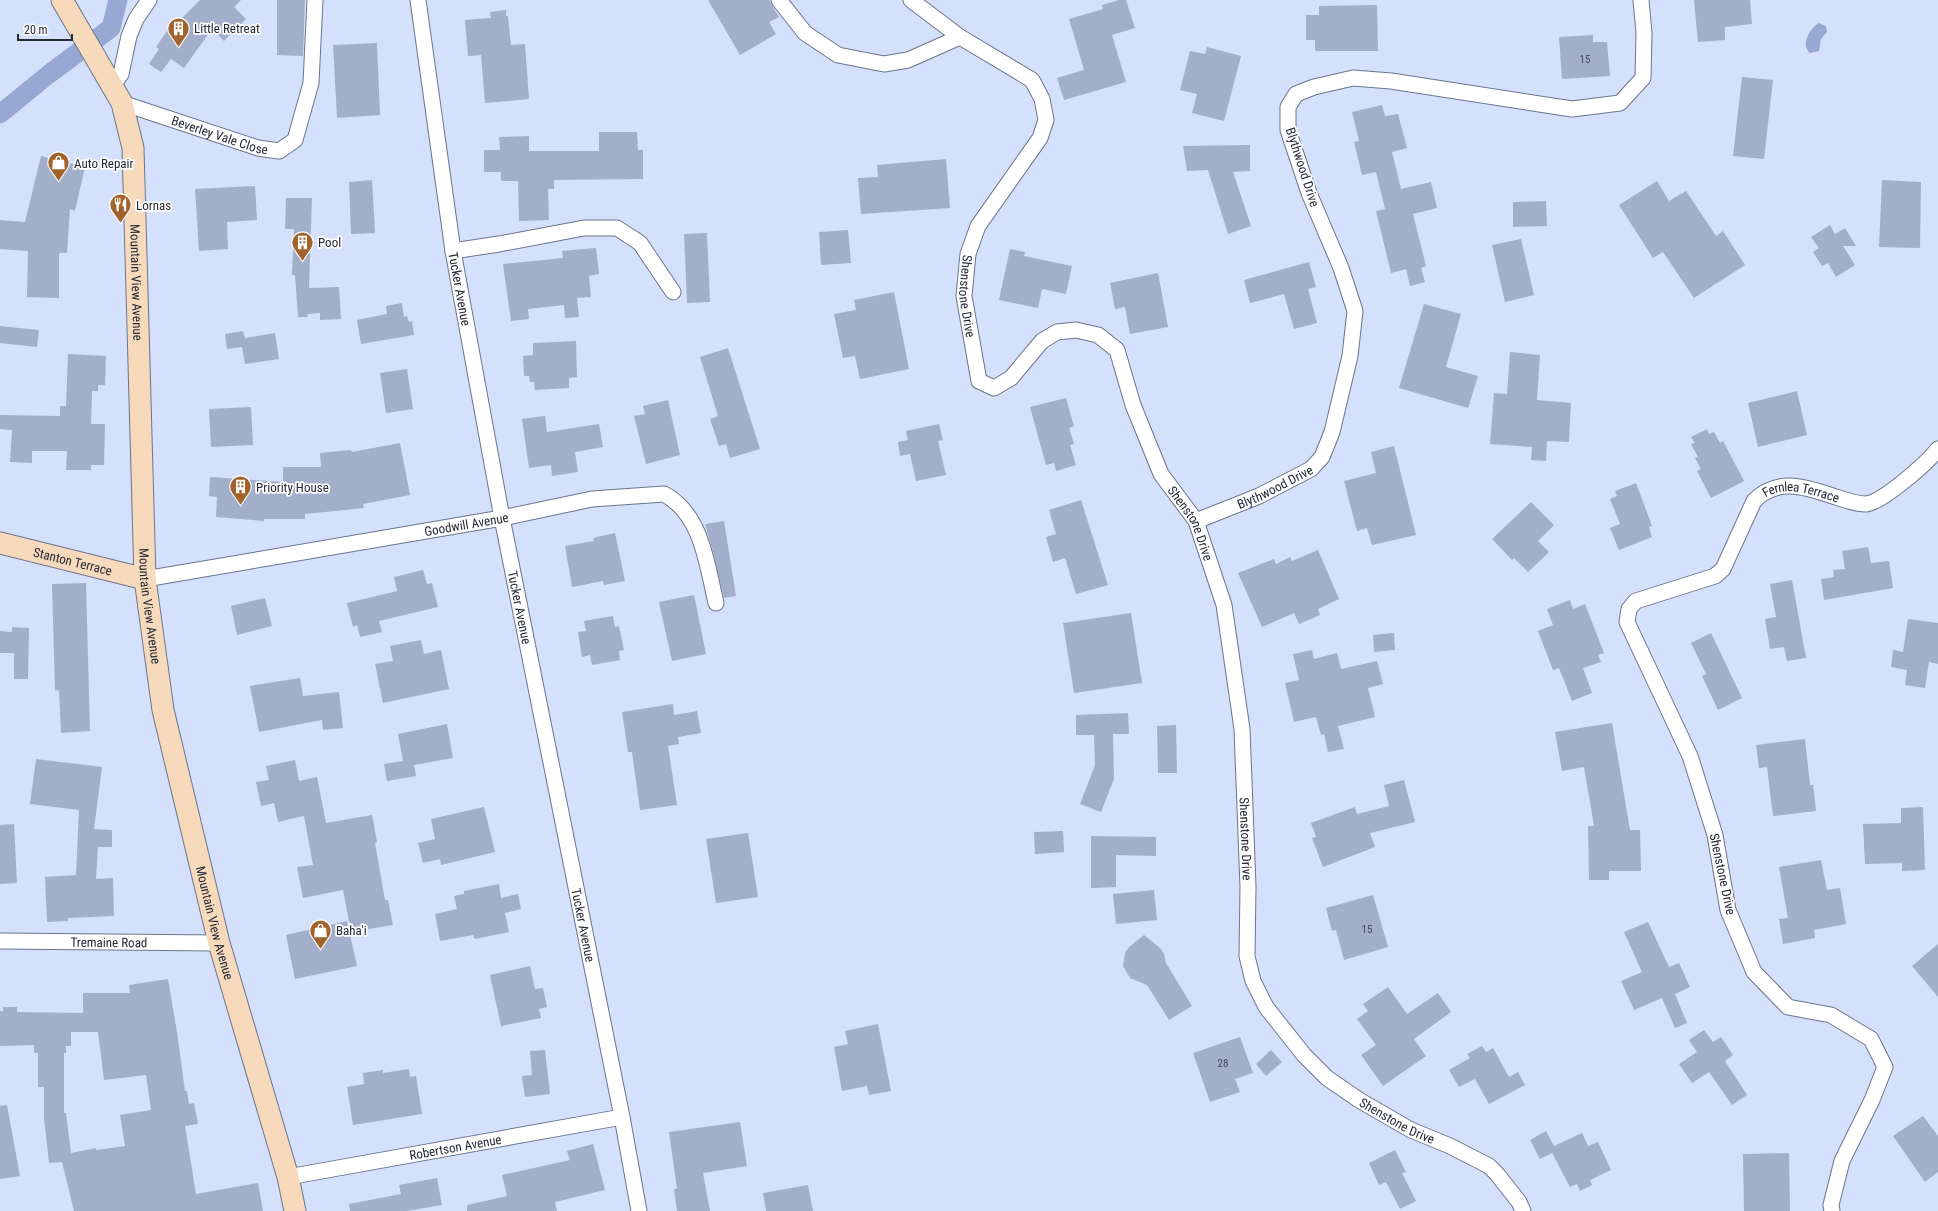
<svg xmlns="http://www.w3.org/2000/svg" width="1938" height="1211" font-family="'Roboto Condensed',sans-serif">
	<rect width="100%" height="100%" fill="#d4e0fc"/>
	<path fill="#97a8d3" d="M1819,23l7,3 1,6 -6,7 -2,12 -9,2c-10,-8 0,-25 9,-30z"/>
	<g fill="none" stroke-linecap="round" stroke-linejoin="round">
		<path stroke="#97a8d3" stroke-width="19" d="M0,114l49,-40 62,-46 7,-28"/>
	</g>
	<g fill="#a3afca" fill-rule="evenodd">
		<path d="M200,0h41l-7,7 12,12 -22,22 -12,-12 -28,39 -13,-9 -10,13 -12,-8 10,-15 -3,-2 18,-26 3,2z"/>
		<path d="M277,0h28l-2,56 -26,-1z"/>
		<path d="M708,0h61l10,17 -10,5 7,12 -36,21z"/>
		<path d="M1119,0h7l9,28 -23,7 14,47 -62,18 -7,-22 27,-8 -15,-51 34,-10 -1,-4z"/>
		<path d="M1694,0h56l2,24 -27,3v13l-27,2z"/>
		<path d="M1377,5l1,46h-63v-11h-9v-25h13v-9z"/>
		<path d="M506,10v6h2l3,29 14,-1 4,55 -44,4 -4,-48 -13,1 -3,-36 26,-2 -1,-6z"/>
		<path d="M1593,35v7h14l3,34 -48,3 -3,-42z"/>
		<path d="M377,43l3,72 -43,3 -4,-73z"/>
		<path d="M1207,47l34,9 -17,65 -32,-8 5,-19 -17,-4 10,-39 15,3z"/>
		<path d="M1742,77l31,3 -9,79 -31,-3z"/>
		<path d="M1382,105l3,11 13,-2 9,34 -15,4 9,37 30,-7 6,26 -24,6 13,52 -5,2 4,14 -15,4 -4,-17 -15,4 -15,-62 9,-2 -9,-37 -14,3 -8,-33 5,-1 -7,-29z"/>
		<path d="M599,132h38l1,18h5v29l-89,1v9h-6l1,31 -30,1 -1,-40h-17v-9h-17v-22h16l-1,-13 30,-1v15h70z"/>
		<path d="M1250,145v26l-17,1 18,54 -23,8 -20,-64 -21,1 -4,-25z"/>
		<path d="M41,156l44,11 -10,44 -5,-2 -3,44h-8v45l-32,-1 1,-46 -28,-2v-29l25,2z"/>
		<path d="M946,159l4,49 -89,6 -3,-36 20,-1 -1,-12z"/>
		<path d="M372,180l3,53 -24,1 -2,-52z"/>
		<path d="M1882,180l39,2 -1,66 -41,-1z"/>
		<path d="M1657,181l12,20 17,-10 30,45 7,-5 22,34 -51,33 -31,-46 -10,6 -34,-53z"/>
		<path d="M255,186l2,34 -30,2 1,27 -29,2 -4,-62z"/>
		<path d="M286,198h26l-3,90 30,-1 2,32 -21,1v-7l-12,1 -1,3h-9l-3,-42h-3l2,-46h-9z"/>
		<path d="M1546,201l1,25 -34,1v-25z"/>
		<path d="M1830,225l5,9 10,-6 11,18h-13l12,19 -19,12 -8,-14 -6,3 -9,-14 6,-4 -8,-11z"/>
		<path d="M848,230l3,33 -30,2 -2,-33z"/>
		<path d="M707,233l3,69 -23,1 -3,-69z"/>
		<path d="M1521,239l13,56 -29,7 -13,-57z"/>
		<path d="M596,248l3,26 -10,2 2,21 -14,1 2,19 -14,1 -1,-13 -36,4 1,10 -18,2 -8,-57 60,-6 -1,-7z"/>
		<path d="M1010,249l15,3 -1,4 48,10 -6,28 -24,-5 -4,19 -39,-8z"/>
		<path d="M1309,262l7,25 -8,2 9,34 -23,6 -10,-35 -34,9 -6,-23z"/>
		<path d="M1158,273l10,54 -38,7 -5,-27 -10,2 -5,-26z"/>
		<path d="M894,292l15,77 -49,10 -5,-23 -12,2 -9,-44 22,-4 -2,-10z"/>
		<path d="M402,303l2,14 3,-1 2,6 3,-1 2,14 -53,9 -4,-24 30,-6 -1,-8z"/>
		<path d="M1424,304l37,10 -15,53 32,9 -10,32 -69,-20z"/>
		<path d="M0,326l39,4 -2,17 -37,-4z"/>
		<path d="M243,331l2,7 30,-5 4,26 -34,5 -3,-17 -15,2 -2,-15z"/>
		<path d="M576,341l1,36 -8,1v10l-34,2 -1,-8h-4l-1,-6h-5l-1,-20 10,-1v-12z"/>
		<path d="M728,348l32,101 -30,9 -4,-14 -7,2 -9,-27 8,-3 -18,-59z"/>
		<path d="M1510,352l30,3 -3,45 34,3 -2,39 -22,-1 -1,20 -15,-1 1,-13 -42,-3 4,-51 13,1z"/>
		<path d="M68,354l38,2 -1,29h-7v6h-6l-1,33h14l-1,41h-13v5h-25l1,-19h-35v12l-22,-1 2,-32 -12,-1v-14l60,1v-10h6z"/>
		<path d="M407,369l6,40 -27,4 -6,-40z"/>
		<path d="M1797,391l10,44 -49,12 -10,-44z"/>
		<path d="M1066,398l8,28 -5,2 5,16 -4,1 6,20 -20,6 -2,-8 -8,2 -16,-58z"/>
		<path d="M668,400l12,55 -34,9 -12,-48 11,-2 -2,-8z"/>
		<path d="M251,407l2,38 -42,2 -2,-38z"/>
		<path d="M545,416l2,16 52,-8 4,23 -28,5 3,20 -26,4 -1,-11 -22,3 -7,-49z"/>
		<path d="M939,424l4,16 -5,1 8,34 -30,6 -6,-27 -10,2 -2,-14 10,-2 -2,-9z"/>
		<path d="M1707,429l2,5 5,-2 6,11 3,-2 21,40 -33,17 -14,-27 4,-2 -6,-11 3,-1 -7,-13 4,-1 -4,-6z"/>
		<path d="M400,443l10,52 -47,9 1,4 -59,6v5h-41v2l-48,-4 1,-20 -8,-1 1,-19 73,5v-15h38l-1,-14 31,-3 1,2z"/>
		<path d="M1394,446l22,89 -44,10 -5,-17 -10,3 -13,-50 32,-8 -5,-21z"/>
		<path d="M1636,483l16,43 -3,1 3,10 -33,13 -9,-22 10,-4 -10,-25 7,-3 -2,-5z"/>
		<path d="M1081,500l27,85 -32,9 -11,-36 -12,4 -7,-25 10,-3 -7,-24z"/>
		<path d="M1531,502l23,23 -16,16 11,11 -21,20 -14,-14 -2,2 -20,-21z"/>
		<path d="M724,521l12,75 -12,2 -10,-43 -9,-31z"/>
		<path d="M615,533l10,48 -21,4 -1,-4 -31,6 -7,-41 29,-5 -1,-3z"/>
		<path d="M1868,547l3,16 18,-2 4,27 -69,12 -3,-21 13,-2 -1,-7 12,-1 -3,-18z"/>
		<path d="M1318,550l21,49 -21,10 2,6 -21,9 -5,-11 -32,14 -24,-54 36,-14 2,5 14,-7 2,4z"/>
		<path d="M423,570l4,14 5,-1 6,24 -59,14 3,11 -22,5 -3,-12 -4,2 -6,-24 50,-12 -3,-14z"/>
		<path d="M1792,580l14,78 -19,3 -3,-14 -14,2 -5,-30 11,-2 -6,-33z"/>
		<path d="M86,583l4,148 -29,2 -2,-43 -4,1 -3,-107z"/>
		<path d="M694,595l12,59 -34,7 -13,-59z"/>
		<path d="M265,598l7,28 -35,9 -6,-29z"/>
		<path d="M1570,600l3,9 12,-5 19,49 -6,2 3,7 -18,6 9,25 -20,8 -13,-33 -6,2 -15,-39 15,-6 -6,-16z"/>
		<path d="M1131,613l11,70 -68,10 -11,-70z"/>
		<path d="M613,616l2,11 4,-1 5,24 -5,1 1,9 -28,5 -2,-10 -8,2 -4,-25 8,-1 -2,-10z"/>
		<path d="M1908,619l30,4v41l-9,-2 -4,26 -20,-3 2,-15 -16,-3 2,-17 10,2z"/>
		<path d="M12,627l17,1 -1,51h-14v-26h-14v-22l12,1z"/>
		<path d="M1394,633l1,17 -21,2 -1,-17z"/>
		<path d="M1711,633l31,65 -24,12 -16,-34 4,-2 -15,-31z"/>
		<path d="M421,640l3,14 17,-4 8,39 -66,14 -8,-39 18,-3 -3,-15z"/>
		<path d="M1312,650l2,9 23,-6 4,16 36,-8 6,23 -15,4 7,29 -37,9 6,23 -16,3 -4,-18 -3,1 -5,-18 -22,5 -9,-39 14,-3 -6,-26z"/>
		<path d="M300,678l3,18 36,-4 4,36 -20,2 -1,-10 -63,12 -9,-46z"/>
		<path d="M673,704l1,11 23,-4 4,22 -23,4 1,7 -11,2 9,59 -37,5 -8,-58h-4l-6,-40z"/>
		<path d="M1128,713l1,21h-16l1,45 -13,33 -21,-8 15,-39 -1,-30h-18v-20z"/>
		<path d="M1612,723l18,107h10l1,41h-32v9h-20l-1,-54h6l-10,-59 -22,4 -7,-39z"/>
		<path d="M447,724l6,34 -39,7 2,11 -29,5 -3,-17 19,-3 -5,-27z"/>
		<path d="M1176,725l1,48h-19l-1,-47z"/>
		<path d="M1805,739l5,46h3l3,26 -43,5 -6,-49 -8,1 -3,-23z"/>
		<path d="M36,759l66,8 -8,62 18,1v17h-14l-2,32 17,-1 1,38 -46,2v3l-21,1 -2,-45 31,-2 3,-65 -49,-6z"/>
		<path d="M295,760l4,21 18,-4 9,46 46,-8 5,27 -2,1 10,57h3l5,25 -42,7 -8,-42 -40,8 -6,-31 16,-2 -9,-49 -26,6 -4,-19 -13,3 -5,-24 13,-2 -3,-14z"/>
		<path d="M1404,780l11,42 -45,11 5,14 -52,20 -11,-29 4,-1 -5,-14 44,-16 2,7 32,-8 -5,-21z"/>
		<path d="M484,807l11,45 -54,13 -1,-6 -17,4 -5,-20 17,-4 -4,-20z"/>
		<path d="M1923,807l2,63 -23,1v-8l-37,1 -2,-40 38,-1v-15z"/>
		<path d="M14,824l3,59 -17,1v-59z"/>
		<path d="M1063,831l1,21 -29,2 -1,-22z"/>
		<path d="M748,833l10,64 -42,6 -10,-64z"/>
		<path d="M1091,836l65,1v19l-40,-1v32l-25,1z"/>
		<path d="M1821,860l6,30 13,-2 6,36 -32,6 1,8 -32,6 -4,-25 9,-1 -9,-51z"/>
		<path d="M499,884l2,14 17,-4 3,15 -16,4 4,19 -34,7 -2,-4 -33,6 -5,-27 22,-5 -3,-13 10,-2v-3z"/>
		<path d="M1154,890l3,30 -41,4 -3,-30z"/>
		<path d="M1373,895l15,52 -44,13 -8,-30 -4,1 -6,-23z"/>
		<path d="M347,921l10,45 -62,13 -9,-44z"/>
		<path d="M1648,922l21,45 10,-4 11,24 -15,7 12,29 -12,5 -13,-30 -28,12 -13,-29 21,-9 -18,-40z"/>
		<path d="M1144,935l16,13 4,6 2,9 26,43 -23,14 -22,-35 -17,-7 -7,-12 2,-13 4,-6z"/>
		<path d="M1938,944v53l-26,-31z"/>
		<path d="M530,966l5,23 8,-1 4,19 -8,2 2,9 -40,8 -11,-51z"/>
		<path d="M168,979l9,53 8,59h2l2,13 5,-1 4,21 -13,2 11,68 62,-11 5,28h-189l-12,-49 -13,1 -5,-45v-31h-6v-34h-4v-8l-34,1v-35h3v-4h14v5l66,1v-20h47l-1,-8zM71,1032h27l6,48 42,-5 5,35 -31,5 5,31 -29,4v-2l-25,5 -5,-40h-2v-60h2v-7h5z"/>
		<path d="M1388,987l19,27 31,-21 13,19 -37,27 12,17 -43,30 -22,-31 15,-10 -19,-26 11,-8 -5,-7z"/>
		<path d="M878,1024l13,67 -22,4 -2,-9 -25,5 -8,-44 14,-3 -3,-13z"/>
		<path d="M1704,1030l9,12 8,-5 12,18 -8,6 22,34 -15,10 -23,-33 -17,11 -13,-19 18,-12 -8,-12z"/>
		<path d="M1240,1037l13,36 -18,6 5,13 -30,10 -17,-49z"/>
		<path d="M1482,1046l4,6 7,-4 16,29 9,-5 7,13 -36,19 -14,-25 -16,8 -10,-17 21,-12 -3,-4z"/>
		<path d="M545,1050l5,44 -25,3 -3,-21 10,-1 -2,-24z"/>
		<path d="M1271,1050l11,12 -16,14 -10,-12z"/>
		<path d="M409,1069l1,8 6,-1 6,38 -69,11 -6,-38 17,-3 -1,-11 20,-3v3z"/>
		<path d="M7,1105l13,71 -20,3v-73z"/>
		<path d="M1923,1116l15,20v36l-13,10 -32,-46z"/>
		<path d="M740,1122l7,44 -44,7 7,38h-33l-3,-22h3l-8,-57z"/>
		<path d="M1546,1131l8,15 28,-13 6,13 10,-4 13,28 -21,10 2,5 -12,6 -3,-7 -7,3 -18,-34 -12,6 -10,-19z"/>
		<path d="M593,1144l12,46 -50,12 2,9h-90v-6l40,-9 -5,-21 68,-15 -3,-9z"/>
		<path d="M1395,1150l11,22 -4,1 14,28 -16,8 -14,-27 -7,3 -10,-22z"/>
		<path d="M1789,1153l1,58h-46l-1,-57z"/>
		<path d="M437,1178l5,27 -35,6h-57l-1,-7 52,-10 -2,-9z"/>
		<path d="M808,1185l5,26h-47l-3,-18z"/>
	</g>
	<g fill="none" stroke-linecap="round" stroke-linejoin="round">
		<defs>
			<g id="street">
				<path id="s1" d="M418,0l35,251 49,267 120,599 17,94"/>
				<path d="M779,0l26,33 33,22 46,9 24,-4 52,-23"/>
				<path id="s2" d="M911,0l49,37 72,43 10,19 4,21 -6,18 -62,88 -10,28 -4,42 15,85 15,7 17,-10 31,-37 15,-9 19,-2 22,5 19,15 16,55 28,69 35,47 28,84 18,124 6,158 -1,69 6,25 13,26 38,48 23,23 32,22 52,30 39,16 39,20 8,8 22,28 4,9"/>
				<path d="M112,87l9,-13 8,-38 7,-17 13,-19"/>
				<path id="s3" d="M122,103l136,45 21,3 16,-11 16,-57 4,-83"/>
				<path d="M453,251l46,-7 85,-16h33l23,15 33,49"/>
				<path id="s4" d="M1196,521l63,-25 52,-27 11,-12 10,-25 18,-76 5,-45 -14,-43 -32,-75 -21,-63v-23l8,-13 18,-7 39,-9 38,3 181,28 48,-6 23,-25 1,-45 -3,-33"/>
				<path id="s5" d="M145,579l357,-61 90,-19 72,-5c38,20 43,71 52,109"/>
				<path id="s6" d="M0,941l219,2"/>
				<path id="s7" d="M288,1177l334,-60"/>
				<path id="s8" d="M1832,1211l-1,-6 11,-44 30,-61 13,-33 -14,-28 -40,-24 -43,-8 -34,-35 -26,-62 -13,-75 -25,-79 -63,-134 2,-13 7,-8 79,-25 8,-7 31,-68c25,-26 56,-12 85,-3 9,3 18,6 27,6 17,-2 61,-41 72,-55"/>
			</g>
			<g id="secondary">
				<path id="s9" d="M62,0l60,103 11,45 12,431 18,131 56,233 69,234 7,34"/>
				<path id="s10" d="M0,543l145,36"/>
			</g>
		</defs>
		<use href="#street" stroke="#6a758e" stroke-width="17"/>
		<use href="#secondary" stroke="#6a758e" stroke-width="23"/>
		<use href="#street" stroke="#fff" stroke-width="15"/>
		<use href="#secondary" stroke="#f7d9bc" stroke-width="21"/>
	</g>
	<defs>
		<symbol id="building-pin" viewBox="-11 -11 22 30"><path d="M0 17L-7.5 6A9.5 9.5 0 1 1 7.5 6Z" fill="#a2622b" stroke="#fff"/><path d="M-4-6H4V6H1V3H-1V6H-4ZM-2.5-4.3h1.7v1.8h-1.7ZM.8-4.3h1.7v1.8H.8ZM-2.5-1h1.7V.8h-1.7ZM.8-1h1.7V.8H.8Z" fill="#fff"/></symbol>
		<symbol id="shop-pin" viewBox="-11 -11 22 30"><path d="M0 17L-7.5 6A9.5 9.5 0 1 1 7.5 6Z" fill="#a2622b" stroke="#fff"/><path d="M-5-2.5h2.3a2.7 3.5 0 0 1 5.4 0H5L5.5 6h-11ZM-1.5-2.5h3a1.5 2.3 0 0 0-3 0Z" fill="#fff"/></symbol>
		<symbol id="restaurant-pin" viewBox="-11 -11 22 30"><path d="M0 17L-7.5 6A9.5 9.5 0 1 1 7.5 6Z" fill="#a2622b" stroke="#fff"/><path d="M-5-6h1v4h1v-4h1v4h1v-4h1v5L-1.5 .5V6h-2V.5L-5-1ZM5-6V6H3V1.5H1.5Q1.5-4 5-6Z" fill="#fff"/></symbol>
	</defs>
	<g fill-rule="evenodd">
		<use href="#building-pin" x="166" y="16" width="25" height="34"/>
		<use href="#shop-pin" x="46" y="150" width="25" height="34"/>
		<use href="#restaurant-pin" x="108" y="192" width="25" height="34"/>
		<use href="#building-pin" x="290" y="230" width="25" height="34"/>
		<use href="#building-pin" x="228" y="474" width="25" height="34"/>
		<use href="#shop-pin" x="308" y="918" width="25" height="34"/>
	</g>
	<g text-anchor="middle" stroke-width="3.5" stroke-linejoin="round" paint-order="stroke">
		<g font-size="11" fill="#454b5a">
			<text x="1585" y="63">15</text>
			<text x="1367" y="933">15</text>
			<text x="1223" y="1067">28</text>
		</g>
		<g font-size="13" fill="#262a35" stroke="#fff" text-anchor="start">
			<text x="194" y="33">Little Retreat</text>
			<text x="74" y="168">Auto Repair</text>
			<text x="136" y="210">Lornas</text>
			<text x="318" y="247">Pool</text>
			<text x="256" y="492">Priority House</text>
			<text x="336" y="935">Baha'i</text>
		</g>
		<g font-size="13" fill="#262a35" stroke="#fff">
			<text dy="5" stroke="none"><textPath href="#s3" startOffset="103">Beverley Vale Close</textPath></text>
			<text transform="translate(1303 167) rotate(72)" y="5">Blythwood Drive</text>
			<text dy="5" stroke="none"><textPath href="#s9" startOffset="300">Mountain View Avenue</textPath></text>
			<text dy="5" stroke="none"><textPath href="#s1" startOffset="292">Tucker Avenue</textPath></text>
			<text dy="5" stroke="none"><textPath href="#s2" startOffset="387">Shenstone Drive</textPath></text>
			<text dy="5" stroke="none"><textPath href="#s4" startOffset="86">Blythwood Drive</textPath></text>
			<text dy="5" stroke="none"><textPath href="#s8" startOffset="943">Fernlea Terrace</textPath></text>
			<text dy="5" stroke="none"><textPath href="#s5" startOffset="326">Goodwill Avenue</textPath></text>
			<text dy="5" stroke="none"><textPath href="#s2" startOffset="831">Shenstone Drive</textPath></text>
			<text dy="5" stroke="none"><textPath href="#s10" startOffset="75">Stanton Terrace</textPath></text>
			<text dy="5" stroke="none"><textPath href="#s9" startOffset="624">Mountain View Avenue</textPath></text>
			<text dy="5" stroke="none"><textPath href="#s1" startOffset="616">Tucker Avenue</textPath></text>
			<text dy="5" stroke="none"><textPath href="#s2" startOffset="1155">Shenstone Drive</textPath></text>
			<text transform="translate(1723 874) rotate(78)" y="5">Shenstone Drive</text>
			<text dy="5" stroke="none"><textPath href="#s9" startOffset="948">Mountain View Avenue</textPath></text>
			<text dy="5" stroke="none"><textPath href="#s1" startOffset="940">Tucker Avenue</textPath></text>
			<text dy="5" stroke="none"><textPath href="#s6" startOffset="109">Tremaine Road</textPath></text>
			<text dy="5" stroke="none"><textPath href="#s2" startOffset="1503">Shenstone Drive</textPath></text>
			<text dy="5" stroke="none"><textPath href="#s7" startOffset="170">Robertson Avenue</textPath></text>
		</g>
	</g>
	<path d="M18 34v6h54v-6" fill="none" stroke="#262a35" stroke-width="2"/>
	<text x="24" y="34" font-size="12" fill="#262a35" stroke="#ffffff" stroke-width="3" paint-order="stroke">20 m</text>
</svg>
